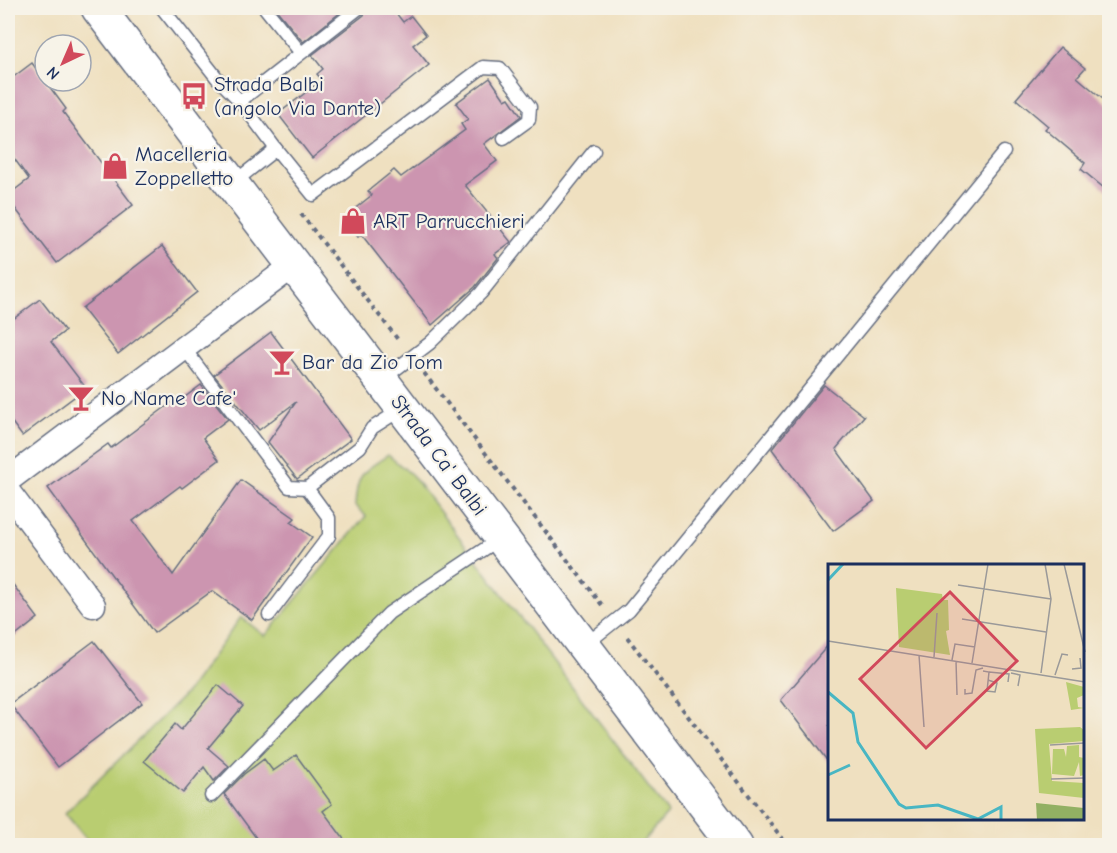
<svg xmlns="http://www.w3.org/2000/svg" width="1117" height="853" font-family="'Comic Neue',sans-serif">
	<rect width="100%" height="100%" fill="#f7f3e8"/>
	<filter id="ink" filterUnits="userSpaceOnUse"><feTurbulence type="fractalNoise" baseFrequency=".0167" numOctaves="2"/><feDisplacementMap in="SourceGraphic" scale="12" xChannelSelector="R" yChannelSelector="G"/><feConvolveMatrix kernelMatrix="1 2 1 2 8 2 1 2 1" color-interpolation-filters="sRGB"/></filter>
	<filter id="wash" filterUnits="userSpaceOnUse"><feTurbulence type="fractalNoise" baseFrequency=".008" numOctaves="4" result="noise"/><feDisplacementMap in="SourceGraphic" scale="24" xChannelSelector="R" yChannelSelector="G"/><feGaussianBlur stdDeviation="1.35" result="paint"/><feColorMatrix in="noise" values="0 0 0 0 0 0 0 0 0 0 0 0 0 0 0 0 0 1.4 0 .05"/><feComposite in="paint" operator="in"/></filter>
	<g filter="url(#wash)">
		<rect width="100%" height="100%" fill="#efe0c0"/>
		<path fill="#b9cd71" stroke="#6a7e68" stroke-width="1.5" d="M388,455l24,20 256,338 -28,32 -548,1 -27,-33 122,-121 54,-75 24,19 101,-120 -11,-10c2,-34 7,-33 33,-51z"/>
		<g id="blocks">
			<g fill="#cc95b0">
				<path d="M275,8h71l-43,34z"/>
				<path d="M367,8h25l11,14 8,-6 15,19 -13,10 16,20 -117,93 -34,-44 44,-34 -5,-6 6,-5 -11,-14 52,-40z"/>
				<path d="M1060,47l25,21 -8,9 33,28v88l-29,-24 4,-6 -40,-34 3,-3 -32,-27z"/>
				<path d="M32,63l34,46 -3,3 70,93 -76,58 -49,-64v-4l21,-16 -21,-29v-69z"/>
				<path d="M490,78l15,22 4,-2 12,18 -37,28 13,17 -32,24 46,57 -16,12 3,4 -23,29 -43,38 -71,-91 -3,3 -15,-19 29,-23 -4,-4 26,-21 7,7 64,-47 -4,-6 7,-5 -12,-16z"/>
				<path d="M162,246l35,46 -79,62 -36,-46z"/>
				<path d="M40,299l25,32 -14,11 35,46 -64,48 -14,-19v-94z"/>
				<path d="M271,332l80,107 -54,40 -29,-37 28,-40 -37,28 -45,-55z"/>
				<path d="M201,385l27,34 -25,19 16,22 -37,28 -2,-2 -47,35 40,54 68,-95 54,38 -4,4 21,15 -60,83 -40,-29 -58,42 -106,-145 60,-44 3,4 68,-51 2,3z"/>
				<path d="M824,385l40,31 -28,33 38,52 -41,30 -61,-82z"/>
				<path d="M8,578l30,40 -30,24z"/>
				<path d="M94,641l48,62 -84,64 -48,-63z"/>
				<path d="M829,644v119l-48,-63z"/>
				<path d="M218,685l25,21 -35,42 21,18 -15,15 -10,-14 -21,26 -39,-32 31,-37 6,6z"/>
				<path d="M296,755l36,49 -9,7 26,35h-87l-38,-52 20,-20 20,-15 9,12z"/>
			</g>
		</g>
	</g>
	<g filter="url(#ink)">
		<use href="#blocks" fill-opacity="0" stroke="#656d80" stroke-width="1.5"/>
		<g fill="none" stroke-linecap="round" stroke-linejoin="round">
			<defs>
				<g id="service">
					<path d="M162,8l55,70 23,23"/>
					<path d="M265,8l36,45"/>
					<path d="M276,149l-36,-48 119,-93"/>
					<path d="M233,183l43,-34 37,46 170,-128 17,1 30,39 -1,13 -25,18"/>
					<path d="M184,348l105,139 18,1 53,-41 12,-19 30,-19"/>
					<path d="M383,379l47,-36 51,-50 113,-142"/>
					<path d="M269,615l60,-79v-18l-22,-30"/>
					<path d="M585,645l44,-35 375,-458"/>
					<path d="M211,796l178,-183 112,-75"/>
				</g>
				<g id="minor">
					<path d="M8,480l286,-215"/>
					<path d="M8,492l85,113"/>
				</g>
				<path id="secondary" d="M98,8l638,838"/>
			</defs>
			<use href="#service" stroke="#656d80" stroke-width="15"/>
			<use href="#minor" stroke="#656d80" stroke-width="27"/>
			<use href="#secondary" stroke="#656d80" stroke-width="36"/>
			<g stroke="#656d80" stroke-width="4" stroke-dasharray="4.5 4.5" stroke-linecap="butt">
				<path d="M301,214l98,127"/>
				<path d="M424,373l178,232"/>
				<path d="M627,637l161,209"/>
			</g>
			<use href="#service" stroke="#fff" stroke-width="12"/>
			<use href="#minor" stroke="#fff" stroke-width="24"/>
			<use href="#secondary" stroke="#fff" stroke-width="33"/>
		</g>
	</g>
	<defs>
		<symbol id="bus-bare" viewBox="-9 -9 18 18"><path d="M-5-6H5V4H4V6H2V4H-2V6H-4V4H-5ZM-3.5-4V0h7V-4ZM-3.5 1.2v1.5H-2V1.2ZM2 1.2v1.5H3.5V1.2Z" fill="#d1495b" stroke="#f7f3e8" stroke-width="2.5" paint-order="stroke"/></symbol>
		<symbol id="shop-bare" viewBox="-9 -9 18 18"><path d="M-5-2.5h2.3a2.7 3.5 0 0 1 5.4 0H5L5.5 6h-11ZM-1.5-2.5h3a1.5 2.3 0 0 0-3 0Z" fill="#d1495b" stroke="#f7f3e8" stroke-width="2.5" paint-order="stroke"/></symbol>
		<symbol id="bar-bare" viewBox="-9 -9 18 18"><path d="M-6-5H6L.8 .8V4.5H3.5V6h-7V4.5H-.8V.8Z" fill="#d1495b" stroke="#f7f3e8" stroke-width="2.5" paint-order="stroke"/></symbol>
	</defs>
	<g fill-rule="evenodd">
		<use href="#bus-bare" x="175" y="77" width="38" height="38"/>
		<use href="#shop-bare" x="96" y="147" width="38" height="38"/>
		<use href="#shop-bare" x="334" y="202" width="38" height="38"/>
		<use href="#bar-bare" x="263" y="343" width="38" height="38"/>
		<use href="#bar-bare" x="62" y="379" width="38" height="38"/>
	</g>
	<g text-anchor="middle" stroke-width="4.5" stroke-linejoin="round" paint-order="stroke">
		<g font-size="21" fill="#1b2f5e" stroke="#f7f3e8" text-anchor="start">
			<text x="214" y="91">Strada Balbi<tspan x="214" dy="24">(angolo Via Dante)</tspan></text>
			<text x="135" y="161">Macelleria<tspan x="135" dy="24">Zoppelletto</tspan></text>
			<text x="373" y="228">ART Parrucchieri</text>
			<text x="302" y="369">Bar da Zio Tom</text>
			<text x="101" y="405">No Name Cafe'</text>
		</g>
		<g font-size="21" fill="#1b2f5e" stroke="#f7f3e8">
			<text transform="translate(439 455) rotate(53)" y="7">Strada Ca' Balbi</text>
		</g>
	</g>
	<g transform="translate(828 564)">
		<rect width="256" height="256" fill="#efe0c0"/>
		<path d="M68,24l46,6 1,6h5l1,30 -3,1 4,24 -51,-8zM238,118l18,5v8l-7,3 1,9 6,1 -13,2zM252,163l4,3v11l-35,3 3,37 32,2v15l-45,-5 -4,-64zM251,181v12l5,1v17l-4,1 -1,-14 -5,14 -22,-2 1,-25h11l2,8 1,-11z" fill="#b9cd71"/>
		<path d="M208,239l48,5v11l-47,1z" fill="#92b063"/>
		<path fill="none" stroke="#48b6c3" stroke-width="3" d="M0,16l15,-16M0,128l25,21 5,29 41,62 7,4 32,-3 40,14 23,-12v13M0,211l22,-10"/>
		<path fill="none" stroke="#9a9999" stroke-width="1.5" d="M236,0l21,88M130,21l93,14M134,55l84,13M0,77l257,41M91,91l5,72M106,93l3,-44M124,96l3,-16 20,3M128,97l1,34M144,99l16,-99M244,105l9,-1 -1,-10M155,107l6,1 -2,19 8,1 2,-9 -9,-3M161,108l20,2 -1,8M183,109l9,2 -2,11M213,109l10,-74 -6,-35M227,111l7,-21 6,1M137,125v5l7,-1 4,-23 7,-2M222,181l35,-2M223,215l34,-1"/>
		<path fill="#d1495b" fill-opacity="0.15" stroke="#d1495b" stroke-width="3" d="M122,28l67,69 -91,87 -66,-69z"/>
		<rect width="256" height="256" fill="none" stroke="#1b2f5e" stroke-width="3"/>
	</g>
	<rect width="1117" height="853" fill="none" stroke="#f7f3e8" stroke-width="30"/>
	<g transform="translate(63 63) rotate(224)"><circle r="28" fill="#f7f3e8" stroke="#9fa5b1" stroke-width="1.5"/>
	<path d="M0-4.5L10 22L0 15L-10 22Z" fill="#d1495b"/>
	<text y="-9" font-size="16" font-weight="bold" text-anchor="middle" fill="#1b2f5e">N</text>
	</g>
</svg>
